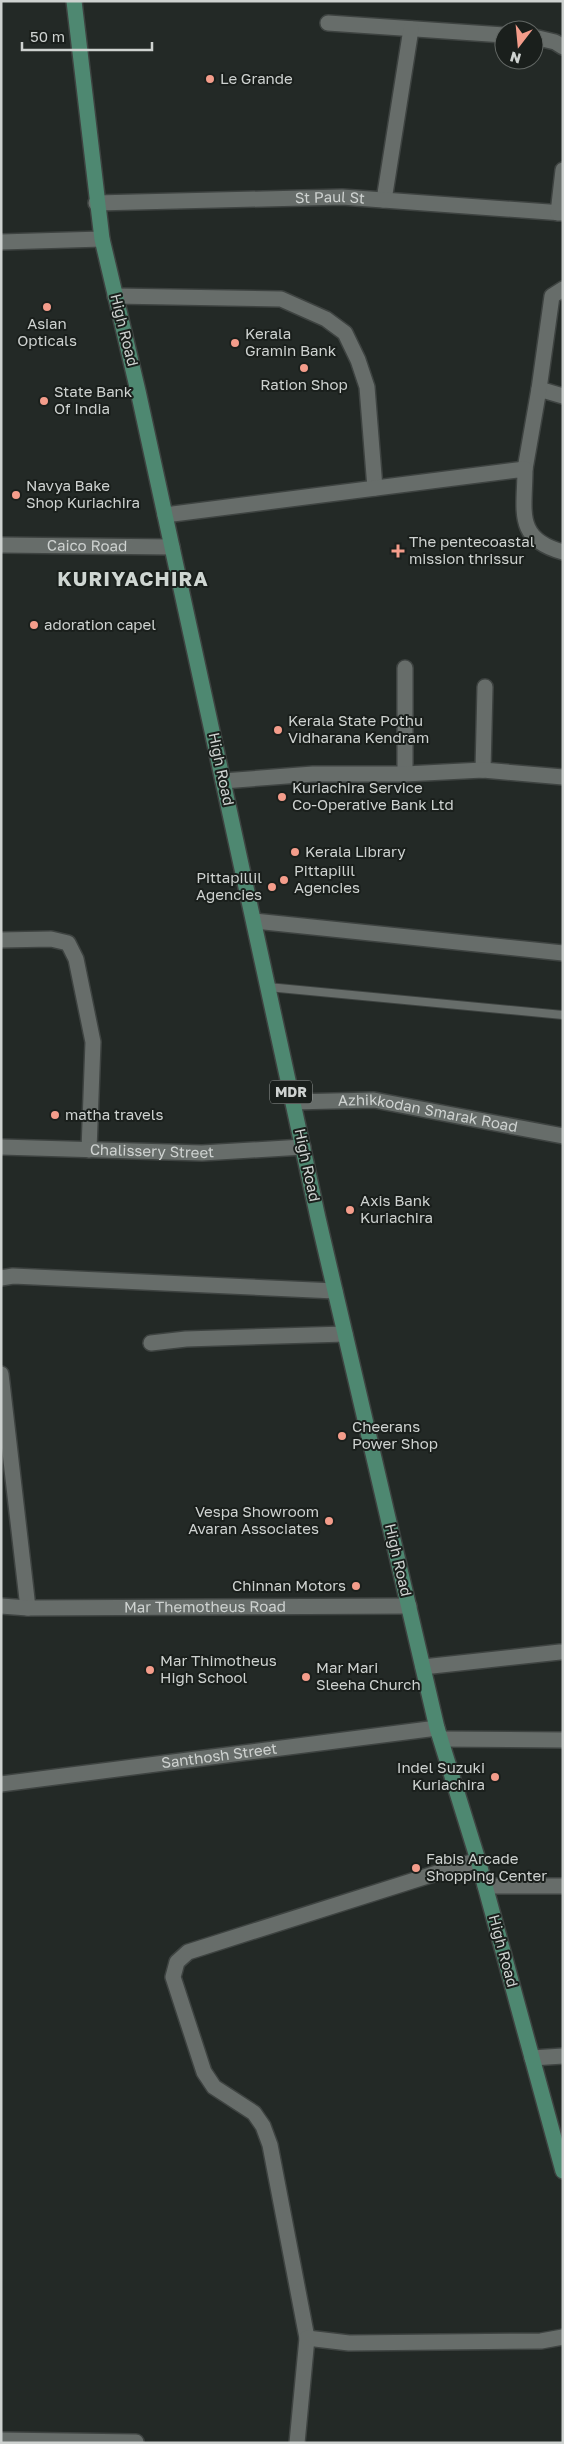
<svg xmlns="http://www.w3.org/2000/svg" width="564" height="2444" font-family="'Golos Text',sans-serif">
	<rect width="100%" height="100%" fill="#232926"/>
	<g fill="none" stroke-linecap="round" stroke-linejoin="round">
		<defs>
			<path id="lane" d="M268,987l295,28"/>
			<g id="street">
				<path d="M328,23l176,12"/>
				<path d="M534,37l21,5 8,5"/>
				<path d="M384,200l27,-171"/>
				<path id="s1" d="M96,203l246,-6 221,16"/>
				<path d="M558,213l5,-43"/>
				<path d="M1,242l101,-3"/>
				<path d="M115,296l166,3 45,20 19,14 13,27 9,27 8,101"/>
				<path d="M539,389l24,7"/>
				<path d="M525,469l14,-80 13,-93 11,-7"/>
				<path d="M165,515l360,-46c0,41 -11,70 38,83"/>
				<path d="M483,770l2,-83"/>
				<path d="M405,774v-106"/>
				<path d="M223,781l90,-7h92l78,-4 80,7"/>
				<path d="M254,921l309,32"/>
				<path d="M1,940l50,-1 17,4 8,16 17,83 -4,108"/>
				<path id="s2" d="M293,1102l81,-2 189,36"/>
				<path id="s3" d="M1,1147l201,6 101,-6"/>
				<path d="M1,1278l12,-2 322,15"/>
				<path d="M151,1343l35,-4 159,-5"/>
				<path d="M1,1374l27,234"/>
				<path id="s4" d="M1,1606l27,2 381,-2"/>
				<path d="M423,1667l137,-15"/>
				<path d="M441,1739l122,1"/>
				<path id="s5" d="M1,1784l436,-56"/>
				<path d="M485,1886h78"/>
				<path d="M532,2058l31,-2"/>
				<path d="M307,2338l-37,-193 -7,-19 -9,-13 -40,-26 -10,-15 -31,-95 4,-15 11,-10 290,-92"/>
				<path d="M1,2440l135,2"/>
				<path d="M297,2443l10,-105 42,5 192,-2 22,-4"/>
			</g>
			<g id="secondary">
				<path id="s6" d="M1,545l171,2"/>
			</g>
			<path id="primary" d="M74,1l28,238 36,152 180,827 119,510 41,132 85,311"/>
		</defs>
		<use href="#lane" stroke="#3e4341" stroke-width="10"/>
		<use href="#street" stroke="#3e4341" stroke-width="18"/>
		<use href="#secondary" stroke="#3e4341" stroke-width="18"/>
		<use href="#primary" stroke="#3e4341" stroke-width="18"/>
		<use href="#lane" stroke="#676d6a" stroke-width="8"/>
		<use href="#street" stroke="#676d6a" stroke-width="15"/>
		<use href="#secondary" stroke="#676d6a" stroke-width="15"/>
		<use href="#primary" stroke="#4e8871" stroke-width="15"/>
	</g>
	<g fill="#f49d8b" stroke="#1a1f1c" stroke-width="2">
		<circle cx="210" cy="79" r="5"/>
		<circle cx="47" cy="307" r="5"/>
		<circle cx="235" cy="343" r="5"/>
		<circle cx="304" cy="368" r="5"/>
		<circle cx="44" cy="401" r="5"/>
		<circle cx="16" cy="495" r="5"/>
		<path d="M395.5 543.5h5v5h5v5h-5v5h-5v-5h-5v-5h5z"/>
		<circle cx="34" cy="625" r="5"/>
		<circle cx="278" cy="730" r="5"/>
		<circle cx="282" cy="797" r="5"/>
		<circle cx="295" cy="852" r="5"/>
		<circle cx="284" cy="880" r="5"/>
		<circle cx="272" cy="887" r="5"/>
		<circle cx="55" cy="1115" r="5"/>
		<circle cx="350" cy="1210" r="5"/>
		<circle cx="342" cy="1436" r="5"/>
		<circle cx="329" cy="1521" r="5"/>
		<circle cx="356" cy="1586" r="5"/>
		<circle cx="150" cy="1670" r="5"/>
		<circle cx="306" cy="1677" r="5"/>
		<circle cx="495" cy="1777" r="5"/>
		<circle cx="416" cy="1868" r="5"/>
	</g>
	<g text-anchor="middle" stroke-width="4" stroke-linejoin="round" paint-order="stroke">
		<rect fill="#1a1f1c" stroke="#989c9a" stroke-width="1" x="270" y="1080.5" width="42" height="23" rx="4"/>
		<g font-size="14" font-weight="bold" fill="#ced2d0">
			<text x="291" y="1097">MDR</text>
		</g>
		<g font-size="15" fill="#ced2d0" stroke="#1a1f1c" text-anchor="start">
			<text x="220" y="84">Le Grande</text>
			<text x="47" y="329" text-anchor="middle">Asian<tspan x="47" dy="17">Opticals</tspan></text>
			<text x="245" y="339">Kerala<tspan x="245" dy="17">Gramin Bank</tspan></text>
			<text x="304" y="390" text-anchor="middle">Ration Shop</text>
			<text x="54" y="397">State Bank<tspan x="54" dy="17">Of India</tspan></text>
			<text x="26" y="491">Navya Bake<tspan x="26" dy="17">Shop Kuriachira</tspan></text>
			<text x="409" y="547">The pentecoastal<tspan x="409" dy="17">mission thrissur</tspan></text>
			<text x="44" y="630">adoration capel</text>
			<text x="288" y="726">Kerala State Pothu<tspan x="288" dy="17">Vidharana Kendram</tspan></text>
			<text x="292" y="793">Kuriachira Service<tspan x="292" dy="17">Co-Operative Bank Ltd</tspan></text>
			<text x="305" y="857">Kerala Library</text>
			<text x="294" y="876">Pittapilil<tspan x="294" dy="17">Agencies</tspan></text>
			<text x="262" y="883" text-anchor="end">Pittapillil<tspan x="262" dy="17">Agencies</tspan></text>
			<text x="65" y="1120">matha travels</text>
			<text x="360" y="1206">Axis Bank<tspan x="360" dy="17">Kuriachira</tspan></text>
			<text x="352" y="1432">Cheerans<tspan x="352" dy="17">Power Shop</tspan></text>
			<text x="319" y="1517" text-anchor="end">Vespa Showroom<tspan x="319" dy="17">Avaran Associates</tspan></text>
			<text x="346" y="1591" text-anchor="end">Chinnan Motors</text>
			<text x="160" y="1666">Mar Thimotheus<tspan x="160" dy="17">High School</tspan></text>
			<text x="316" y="1673">Mar Mari<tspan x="316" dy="17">Sleeha Church</tspan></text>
			<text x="485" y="1773" text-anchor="end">Indel Suzuki<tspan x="485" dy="17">Kuriachira</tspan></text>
			<text x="426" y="1864">Fabis Arcade<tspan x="426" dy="17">Shopping Center</tspan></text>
		</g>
		<g font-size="15" fill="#ced2d0" stroke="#1a1f1c">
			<text dy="5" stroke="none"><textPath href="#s1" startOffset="234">St Paul St</textPath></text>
			<text transform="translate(124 330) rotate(76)" y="5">High Road</text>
			<text dy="5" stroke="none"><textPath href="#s6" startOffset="86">Caico Road</textPath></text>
			<text transform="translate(221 769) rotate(78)" y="5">High Road</text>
			<text dy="5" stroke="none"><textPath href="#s2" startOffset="136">Azhikkodan Smarak Road</textPath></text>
			<text dy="5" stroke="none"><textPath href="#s3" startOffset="151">Chalissery Street</textPath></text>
			<text transform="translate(307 1165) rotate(78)" y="5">High Road</text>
			<text transform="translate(398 1560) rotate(77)" y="5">High Road</text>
			<text dy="5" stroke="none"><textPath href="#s4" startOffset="204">Mar Themotheus Road</textPath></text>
			<text dy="5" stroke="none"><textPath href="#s5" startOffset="220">Santhosh Street</textPath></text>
			<text transform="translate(503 1951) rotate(75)" y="5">High Road</text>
		</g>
		<g font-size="20" font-weight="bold" letter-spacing="1" fill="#cfd6d2" stroke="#1a1f1c">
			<text x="133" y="586">KURIYACHIRA</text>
		</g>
	</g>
	<rect width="564" height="2444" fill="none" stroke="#ced2d0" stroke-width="5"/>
	<g transform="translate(519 45) rotate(196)"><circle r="24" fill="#1a1f1c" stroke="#626764"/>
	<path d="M0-4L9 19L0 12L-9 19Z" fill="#f49d8b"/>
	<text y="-8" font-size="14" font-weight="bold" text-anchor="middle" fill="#ced2d0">N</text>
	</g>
	<path d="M22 42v8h130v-8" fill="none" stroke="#ced2d0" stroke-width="2.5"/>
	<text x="30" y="42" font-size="15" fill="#ced2d0" stroke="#1a1f1c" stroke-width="4" paint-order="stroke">50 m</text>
</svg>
